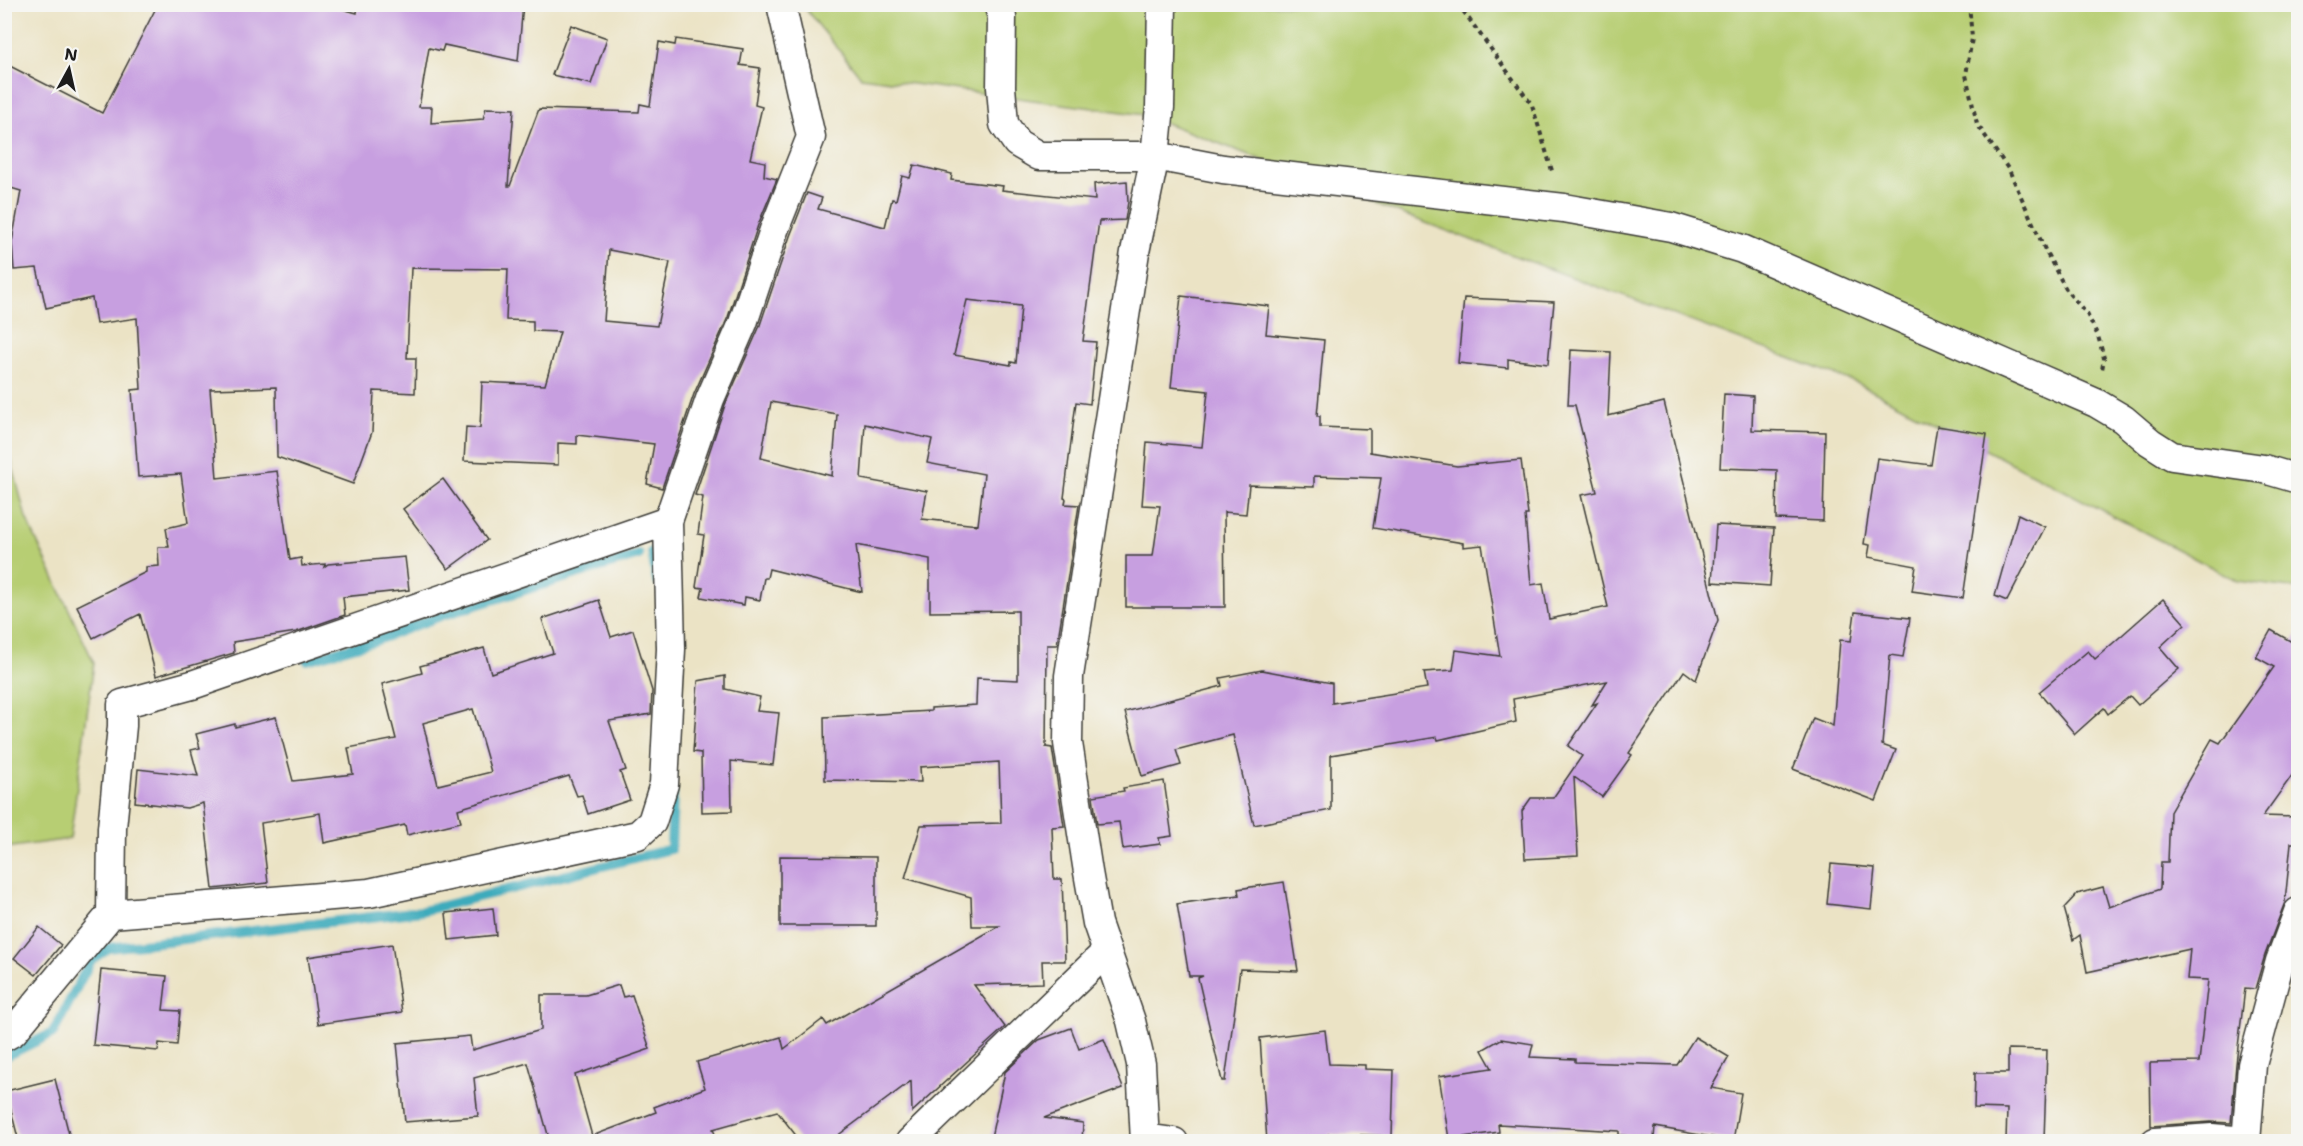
<svg xmlns="http://www.w3.org/2000/svg" width="2303" height="1146" font-family="'Shantell Sans',sans-serif">
	<rect width="100%" height="100%" fill="#f6f6f2"/>
	<filter id="ink" filterUnits="userSpaceOnUse"><feTurbulence type="fractalNoise" baseFrequency=".0167" numOctaves="2"/><feDisplacementMap in="SourceGraphic" scale="12" xChannelSelector="R" yChannelSelector="G"/><feConvolveMatrix kernelMatrix="1 2 1 2 8 2 1 2 1" color-interpolation-filters="sRGB"/></filter>
	<filter id="wash" filterUnits="userSpaceOnUse"><feTurbulence type="fractalNoise" baseFrequency=".008" numOctaves="4" result="noise"/><feDisplacementMap in="SourceGraphic" scale="24" xChannelSelector="R" yChannelSelector="G"/><feGaussianBlur stdDeviation="1.35" result="paint"/><feColorMatrix in="noise" values="0 0 0 0 0 0 0 0 0 0 0 0 0 0 0 0 0 1.4 0 .05"/><feComposite in="paint" operator="in"/></filter>
	<g filter="url(#wash)">
		<rect width="100%" height="100%" fill="#ebe3c5"/>
		<g fill="#b7ce73" stroke="#6a7548" stroke-width="1.5">
			<path d="M802,5h1496v584l-60,-8 -381,-198 -431,-160 -281,-108 -284,-38z"/>
			<path d="M4,456h6l16,62 68,145 -24,176 -65,9z"/>
		</g>
		<g fill="none" stroke-linecap="round" stroke-linejoin="round">
			<g stroke="#3dabbc" stroke-width="10">
				<path d="M652,552l5,29"/>
				<path d="M307,660l67,-19 66,-25 199,-61"/>
				<path d="M4,1057l49,-24 38,-73 17,-12 314,-37 249,-62 2,-56"/>
			</g>
		</g>
		<g id="blocks">
			<g fill="#c79fe0" fill-rule="evenodd">
				<path d="M158,4h166l33,9 1,-9h45l23,4 1,-4h96l-5,57 -74,-16 -2,6 -13,-3 -10,59h13l-1,16 52,-4 3,-11 28,1 -6,77h2l29,-77 100,3 1,-8 10,2 9,-64 16,3 1,-6 67,10 -3,16 20,3 -5,37 7,2 -12,52 15,3 -1,14 13,3 -19,46 -30,92 -34,77 -32,94 -15,-4 7,-40 -77,-9v9l-19,-1v22l-94,-4 2,-34 14,1 2,-46 63,3 15,-53 -27,-1v-10l-27,-1 2,-51 -97,-1 -4,90h9l-1,35 -41,-2 -2,41 -19,52 -76,-27 -1,-70 -66,2 7,89 60,-7 13,89 11,-2 1,8 23,-2 -1,3 4,-3 77,-7 4,33 -66,7 2,18 -49,17 -63,10 1,11 -78,23 -16,-62 -47,24 -16,-32 69,-34v-5l13,-1 -1,-19h11l-3,-19 22,-5 -7,-49 -43,3 -6,-87 9,-1 -4,-71 -41,6 -4,-26 -46,10 -9,-40 -23,2 -2,-28 9,-51 -17,-5v-123l98,50zM609,250l61,12 -13,64 -53,-5z"/>
				<path d="M571,25l36,13 -16,46 -39,-9z"/>
				<path d="M914,165l38,9 -1,6 52,6 -1,4 93,10 -1,-16 33,-3 1,21 -3,18 -26,1 -16,120 13,1 -6,62 -14,-2 -12,96 2,1 -1,5 14,1 -22,140h-10l-1,102 6,1 12,78 -12,1 2,52h8l3,82h-23l1,22 -69,2 31,42 -93,85 -1,-31 -82,61h-28l-24,-31 -64,18 5,13h-168l-22,-79 -54,15 4,38 -73,6 -8,-79 73,-7 2,14 69,-20v-35h45l33,-10 4,12 9,-2 18,54 -75,26 17,61 64,-24 -2,-5 51,-19 -8,-26 84,-25 3,12 39,-30 4,6 172,-99h-27l-1,-29 -66,-19 16,-53 80,-2 -2,-61 -79,5 1,15 -96,-2 -1,-63 107,-6v-3l45,-3 1,-27 41,2v-69l-88,1v-53l-74,-14 6,47 -93,-23 -2,9h-3l-4,22 -15,-3 -1,8 -43,-8 2,-9 -7,-1 8,-52 -6,-1 5,-37 -8,-2 30,-90 34,-77 31,-92 17,-43 15,5 -4,11 67,18 7,-28 4,1 6,-24 8,2zM967,300l54,6 -5,57 -5,-1v3l-57,-10zM771,402l66,12 -5,62 -71,-18zM865,424l67,15 -5,24 57,11 -6,51 -56,-6 5,-28 -66,-12z"/>
				<path d="M1181,296l88,10 -3,28 58,6 -7,76h3v11l50,2v23l87,14 64,-6 7,55h-3l6,70 12,-2 6,36 59,-12 -27,-112 16,-3 -22,-87h-7l3,-55 40,2 -3,64 56,-14 54,218 -22,60 -12,-9 -55,82 3,2 -30,42 -28,-20 4,79 -53,3 -3,-48 9,-13h22l29,-42 -14,-10 29,-43 -5,2 15,-24 -94,18 3,23 -78,18 -1,-3 -106,18v55l-77,15 -21,-90 -57,15 5,15 -39,11 -17,-64 97,-26 -2,-8 42,-8 70,13v20l95,-15 -3,-16 29,-2 3,-20 44,6 -18,-111 -19,2v-4l-90,-15 8,-50 -67,-2v11l-65,-2 -3,29 -22,-2 1,95h-99v-51h27l7,-50 -18,-1 5,-63 55,5 6,-56 -37,-4z"/>
				<path d="M1464,298l90,4 -6,62 -40,-5v9l-50,-5z"/>
				<path d="M1724,394l29,2 -1,34 73,2 -2,89 -47,-2 1,-49 -57,-2z"/>
				<path d="M1937,426l50,8 -24,164 -51,-7 4,-25 -48,-9 2,-12 -6,-1 13,-86 54,7z"/>
				<path d="M443,479l44,61 -39,29 -45,-60z"/>
				<path d="M2018,514l27,13 -38,74 -12,-5z"/>
				<path d="M1716,525l58,3 -4,58 -58,-4z"/>
				<path d="M2163,599l22,25 -25,23 19,22 -41,36 -8,-9 -22,18 -4,-6 -29,26 -36,-42 49,-41 7,8z"/>
				<path d="M599,600l12,37 22,-7 19,61 -1,23 -42,7 17,49 -6,2 10,28 -42,14 -6,-19 -5,1 -8,-20 -111,33 3,13 -54,13 -2,-10 -81,18 -4,-30 -59,10 7,60 -55,6 -10,-86 -16,5 -52,-6 3,-33 60,7 -7,-26 9,-2 -4,-14 39,-10v3l41,-10 17,64 60,-7 -5,-26 48,-9 -14,-55 40,-11 -2,-7 64,-18 7,25 62,-20 -11,-34zM473,709l18,63 -53,13 -15,-62z"/>
				<path d="M1855,612l55,6 -7,39 -13,-2 -8,90 14,5 -20,51 -83,-32 20,-51 20,8 7,-86 11,1z"/>
				<path d="M2271,630l21,12 6,-8v133l-35,49 35,1v26h-7l-6,59 -20,53 -10,34 -10,-1 -9,76 -5,59 -20,-1 -60,4 -1,-63 49,-1 9,-82 -21,-1 3,-30 -103,23 -7,-37 -7,5 -9,-32 13,-14 26,-7 6,20 51,-18 1,-27h7l2,-50 42,-73 8,4 54,-76 -18,-10z"/>
				<path d="M725,676v13l35,8 -3,14 22,2 -6,52 -42,-4 1,50 -30,1 -1,-59 -8,-1 5,-71z"/>
				<path d="M1164,781l8,55 -13,2 1,6 -37,5 -4,-27 -22,2 -4,-28 31,-5 -1,-3z"/>
				<path d="M780,856l96,1v69h-96z"/>
				<path d="M1831,864l44,4 -4,41 -44,-5z"/>
				<path d="M1284,882l14,89 -58,-2 -15,112h-3l-24,-103 5,-2h-14l-12,-72 62,-9 -1,-6z"/>
				<path d="M493,908l3,27 -47,5 -3,-27z"/>
				<path d="M39,927l22,18 -25,30 -22,-17z"/>
				<path d="M392,944l10,68 -84,12 -10,-67z"/>
				<path d="M101,970l66,6 -4,34 17,1 -3,34 -18,-2 -1,8 -65,-6z"/>
				<path d="M1071,1028l8,21 25,-10 19,49 -79,30 39,5 -1,19h-92l15,-70 34,-32z"/>
				<path d="M1325,1030l4,34 36,1v4l29,1 -2,66 -63,-2 1,5 -63,3 -7,-104z"/>
				<path d="M1695,1037l34,20 -18,31 30,5 -8,48 -78,-14 -1,11 -35,-3v-4l-121,-7 1,8 -50,7 -10,-63 53,-8 -10,-18 19,-11 32,5 -3,13 45,2v3l102,3z"/>
				<path d="M2008,1049l39,1 -3,90h-38l1,-31 -33,-1 1,-35h33z"/>
				<path d="M55,1079l16,63h-52l-13,-51z"/>
			</g>
		</g>
	</g>
	<g filter="url(#ink)">
		<use href="#blocks" fill-opacity="0" stroke="#3b3a35" stroke-width="1.5"/>
		<g fill="none" stroke-linecap="round" stroke-linejoin="round">
			<defs>
				<g id="minor">
					<path d="M998,4l4,13 -1,70 3,37 13,19 22,13h116l68,13 341,39 107,19 71,22 354,154 27,16 27,23 22,14 92,13 34,10"/>
					<path d="M111,914l1,-86 10,-102v-22l70,-19 476,-164"/>
					<path d="M4,1037l9,-5 98,-118 258,-21 269,-58 14,-13 12,-38 7,-135 -3,-128 42,-122 33,-76 31,-93 37,-93 -30,-133"/>
					<path d="M1145,1138l29,4"/>
					<path d="M910,1142l196,-190"/>
					<path d="M1145,1142l-4,-78 -10,-43 -34,-98 -9,-51 -20,-129 1,-67 66,-424 20,-96 5,-49 2,-103"/>
					<path d="M2155,1142l57,-4 34,3"/>
					<path d="M2246,1142l6,-77 28,-104 18,-49"/>
				</g>
			</defs>
			<use href="#minor" stroke="#3b3a35" stroke-width="31"/>
			<g stroke="#3b3a35" stroke-width="4" stroke-dasharray="4.5 4.5" stroke-linecap="butt">
				<path d="M1458,4l74,101 21,69"/>
				<path d="M1969,4l3,34 -6,37 11,49 32,46 37,82 21,39 20,23 11,22 6,22 -2,12"/>
			</g>
			<use href="#minor" stroke="#fff" stroke-width="28"/>
		</g>
	</g>
	<rect width="2303" height="1146" fill="none" stroke="#f6f6f2" stroke-width="24"/>
	<g transform="translate(69 69) rotate(8)" stroke="#f6f6f2" stroke-width="4.5" paint-order="stroke">
	<path d="M0-4.5L10 22L0 15L-10 22Z" fill="#1c1c1c"/>
	<text y="-9" font-size="16" font-weight="bold" text-anchor="middle" fill="#1c1c1c">N</text>
	</g>
</svg>
